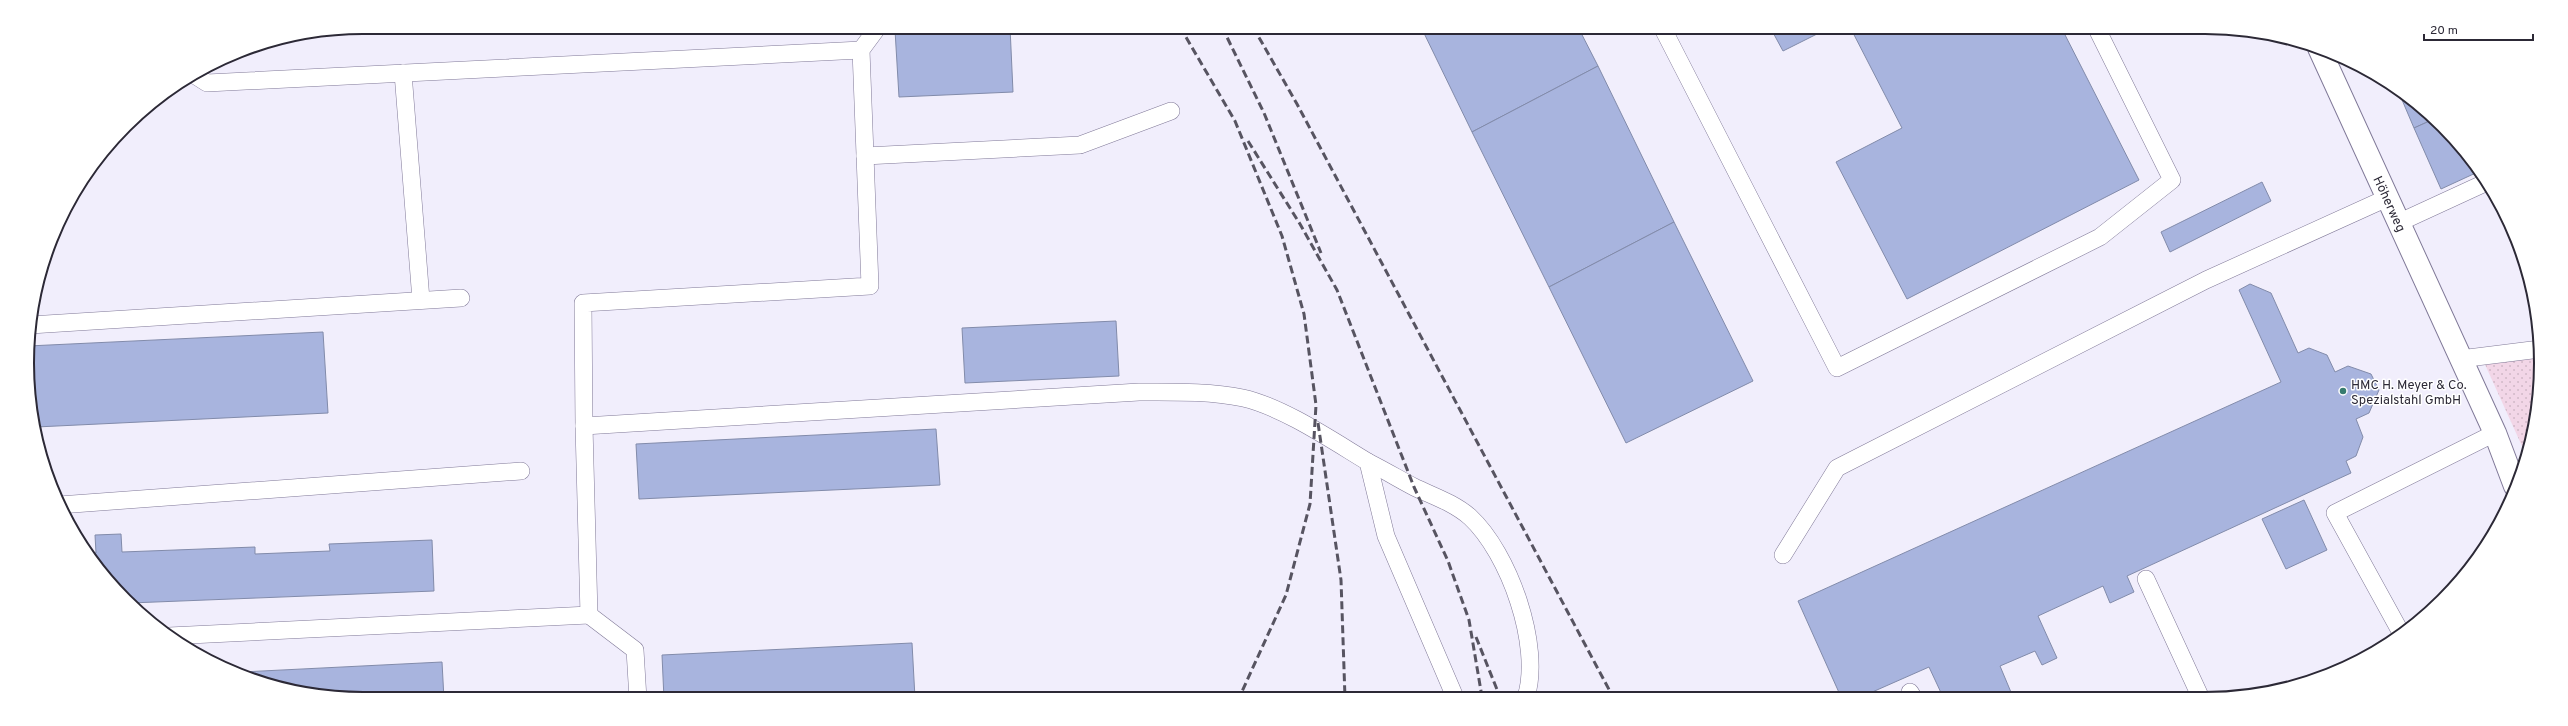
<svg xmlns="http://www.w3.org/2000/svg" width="2568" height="726" font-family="Overpass,sans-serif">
	<defs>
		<pattern id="park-dots" width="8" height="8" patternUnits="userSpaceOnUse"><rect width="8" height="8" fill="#f2d6e7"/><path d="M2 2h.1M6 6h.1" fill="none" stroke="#d0b8c7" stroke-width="1.8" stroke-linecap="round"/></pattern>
	</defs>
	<rect width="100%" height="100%" fill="#f1eefc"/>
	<path fill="url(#park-dots)" d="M2539,342c4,38 -1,77 -13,113l-48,-106z"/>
	<g fill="#a8b4de" stroke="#828baa">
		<path d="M966,27h44l3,65 -114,5 -4,-67z"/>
		<path d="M1421,27h157l20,39 -126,66z"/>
		<path d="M1770,27h61l-48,24z"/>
		<path d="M1850,27h211l78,153 -232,119 -71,-137 66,-34z"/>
		<path d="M1598,66l76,156 -125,65 -77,-155z"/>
		<path d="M2397,88l37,31 -20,9z"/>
		<path d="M2434,119l46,52 -39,18 -27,-61z"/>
		<path d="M2262,182l9,19 -101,51 -9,-20z"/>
		<path d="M1674,222l79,159 -127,62 -77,-156z"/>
		<path d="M2250,284l21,9 27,60 11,-5 18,7 8,17 13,-6 23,8 8,16 -10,23 -13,6 7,18 -7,19 -10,5 5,12 -224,103 7,16 -24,11 -7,-17 -65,30 19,42 -15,7 -7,-14 -35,15 13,31h-70l-14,-30 -68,30h-20l-43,-96 483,-219 -42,-92z"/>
		<path d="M1116,321l3,55 -154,7 -3,-55z"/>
		<path d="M323,332l5,81 -292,14 -8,-81z"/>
		<path d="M936,429l4,56 -301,14 -3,-55z"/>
		<path d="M37,430h1l2,24 -1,-4z"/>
		<path d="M2304,500l23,50 -41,19 -24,-50z"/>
		<path d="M121,534l1,18 133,-5v7l75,-3 -1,-7 103,-4 2,51 -304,12 -34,-36 -8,-13 8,-1 -1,-18z"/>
		<path d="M912,643l3,55 -251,1 -2,-44z"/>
		<path d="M442,662l2,37h-81l-65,-6 -56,-21z"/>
	</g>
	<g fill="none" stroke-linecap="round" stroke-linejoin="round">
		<defs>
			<g id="lane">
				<path d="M1662,27l175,341 263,-131 72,-57 -76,-153"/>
				<path d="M403,73l18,227"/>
				<path d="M196,76l11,7 654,-33"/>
				<path d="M865,156l215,-11 91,-34"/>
				<path d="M2398,223l89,-41"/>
				<path d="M30,325l431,-27"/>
				<path d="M2460,359l80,-10"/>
				<path d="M584,426l555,-34c35,0 70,-1 104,6 40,9 90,43 125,64l18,74 69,161"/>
				<path d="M1368,462c16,8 31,17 46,25 19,9 40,16 56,30 39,36 72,129 56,180"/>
				<path d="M59,505l462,-34"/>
				<path d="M1783,555l54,-87 369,-188 181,-82"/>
				<path d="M2146,579l54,117"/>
				<path d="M589,615l46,35 3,49"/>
				<path d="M2400,631l-65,-118 160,-80"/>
				<path d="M169,636l420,-21 -5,-189 -1,-123 287,-17 -9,-236 17,-23"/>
				<path d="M1910,692l3,5"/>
			</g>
			<g id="secondary">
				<path id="s1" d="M2319,48l176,385 20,53"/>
			</g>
		</defs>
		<use href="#lane" stroke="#807998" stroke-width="18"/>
		<use href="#secondary" stroke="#807998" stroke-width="24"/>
		<use href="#lane" stroke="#fff" stroke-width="17"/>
		<use href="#secondary" stroke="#fff" stroke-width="22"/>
		<g stroke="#575461" stroke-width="3" stroke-dasharray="8 4" stroke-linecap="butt">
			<path d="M1180,27l55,94 47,115 22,78 12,91 -6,99 -24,91 -47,103"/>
			<path d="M1222,27l42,86 57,140"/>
			<path d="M1253,27l44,77 316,593"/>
			<path d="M1248,141l52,83 37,66 77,197 34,74 21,59 13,77"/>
			<path d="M1318,423l23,157 4,118"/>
			<path d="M1476,637l24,60"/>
		</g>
	</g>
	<circle fill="#377b6e" stroke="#fff" stroke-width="1.5" cx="2343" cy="391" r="4"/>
	<g text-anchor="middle" stroke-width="3" stroke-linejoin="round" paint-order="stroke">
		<g font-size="13" fill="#2c2936" stroke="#fff">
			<text dy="5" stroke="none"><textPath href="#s1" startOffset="171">Höherweg</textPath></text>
		</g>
		<g font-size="13" fill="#2c2936" stroke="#fff" text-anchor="start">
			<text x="2351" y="389">HMC H. Meyer &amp; Co.<tspan x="2351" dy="15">Spezialstahl GmbH</tspan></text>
		</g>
	</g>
	<path d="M0 0H2568V726H0ZM363 34H2205A329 329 0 0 1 2534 363V363A329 329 0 0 1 2205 692H363A329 329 0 0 1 34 363V363A329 329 0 0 1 363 34Z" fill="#fff" fill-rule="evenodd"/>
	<path fill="none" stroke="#2c2936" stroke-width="2" d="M363 34H2205A329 329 0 0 1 2534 363V363A329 329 0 0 1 2205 692H363A329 329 0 0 1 34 363V363A329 329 0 0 1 363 34Z"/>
	<path d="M2424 34v6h109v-6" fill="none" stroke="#2c2936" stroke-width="2"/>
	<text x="2430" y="34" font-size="12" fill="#2c2936" stroke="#ffffff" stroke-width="3" paint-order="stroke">20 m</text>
</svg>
